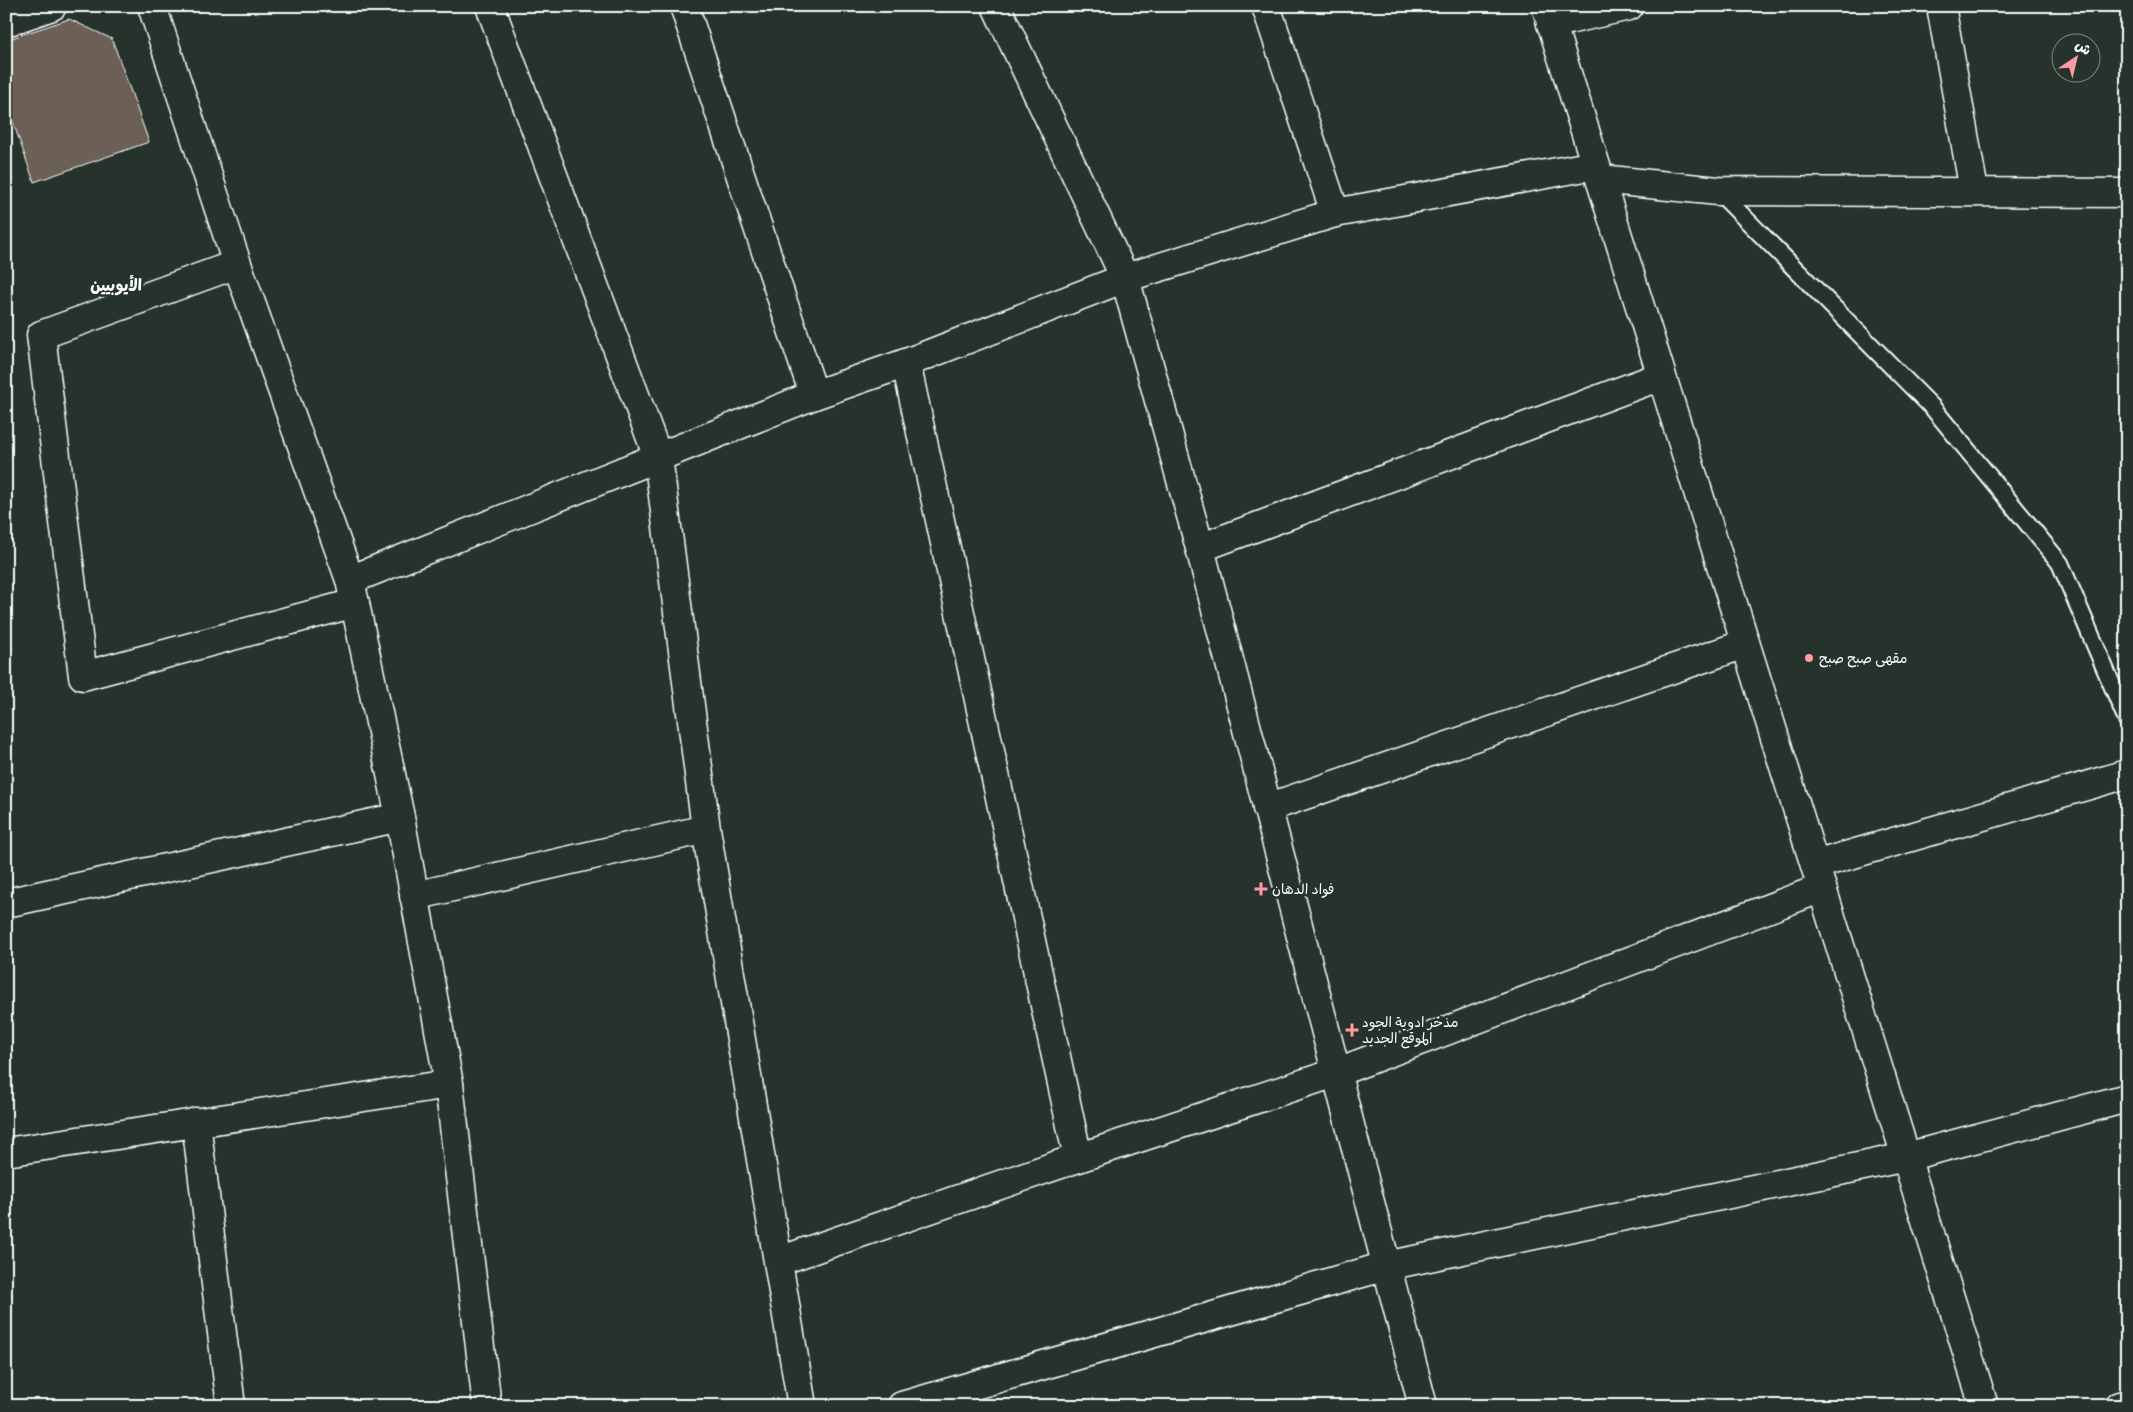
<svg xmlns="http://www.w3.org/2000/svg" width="2133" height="1412" font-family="'Gochi Hand','Playpen Sans Arabic',sans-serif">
	<rect width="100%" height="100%" fill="#26332d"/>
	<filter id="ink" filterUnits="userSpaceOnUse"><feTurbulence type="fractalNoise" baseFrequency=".02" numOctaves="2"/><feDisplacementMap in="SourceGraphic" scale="10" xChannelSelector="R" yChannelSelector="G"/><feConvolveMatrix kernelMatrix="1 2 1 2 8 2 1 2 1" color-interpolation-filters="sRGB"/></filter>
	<g filter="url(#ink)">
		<path fill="#6c6156" stroke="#fff" d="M69,19l43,20 37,103 -115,40 -28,-80v-62z"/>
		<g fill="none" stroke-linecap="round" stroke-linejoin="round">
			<defs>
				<path id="service" d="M1718,191l214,216 128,156 67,157"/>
				<g id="minor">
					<path d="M152,6l85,258 113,316 50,237 49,267 38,322"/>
					<path d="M490,6l168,451 48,372 96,577"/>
					<path d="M684,6l130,389"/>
					<path d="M1266,6l69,207"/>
					<path d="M1546,6l438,1400"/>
					<path d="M1941,6l33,185"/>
					<path d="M1551,24l78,-18"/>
					<path d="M1600,179l118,12 409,2"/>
					<path d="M237,264l-196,71 42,341 272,-73"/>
					<path d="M906,363l172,795"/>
					<path d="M1200,548l461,-172"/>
					<path d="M350,580l464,-185 92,-32 219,-85 210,-65 260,-48"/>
					<path d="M1267,808l478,-164"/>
					<path d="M1815,865l312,-91"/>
					<path d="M414,896l292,-67"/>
					<path d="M6,903l394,-86"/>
					<path d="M196,1122l35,284"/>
					<path d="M6,1152l443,-68"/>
					<path d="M779,1261l299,-103 257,-85 487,-185"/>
					<path d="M902,1406l484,-140 520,-109 221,-59"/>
					<path d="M2119,1406l8,-2"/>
				</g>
				<g id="tertiary">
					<path d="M996,6l129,272 75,270 223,858"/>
					<path d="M6,22l46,-16"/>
				</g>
			</defs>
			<use href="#service" stroke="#fff" stroke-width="20"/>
			<use href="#minor" stroke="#fff" stroke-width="31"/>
			<use href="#tertiary" stroke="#fff" stroke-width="31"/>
			<use href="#service" stroke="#26332d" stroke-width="16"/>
			<use href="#minor" stroke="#26332d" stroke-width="28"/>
			<use href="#tertiary" stroke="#26332d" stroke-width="28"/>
		</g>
	</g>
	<g fill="#ff9aa2" stroke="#26332d" stroke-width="2">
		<circle cx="1809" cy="658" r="5"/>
		<path d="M1258.5 881.5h5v5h5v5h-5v5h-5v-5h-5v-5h5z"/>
		<path d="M1349.5 1022.5h5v5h5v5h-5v5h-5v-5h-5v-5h5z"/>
	</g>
	<g text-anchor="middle" stroke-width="5" stroke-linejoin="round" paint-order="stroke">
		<g font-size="14" fill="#fff" stroke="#26332d" text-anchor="start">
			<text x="1819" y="663">مقهى صبح صبح</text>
			<text x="1272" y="894">فواد الدهان</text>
			<text x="1362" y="1027">مذخر ادوية الجود<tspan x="1362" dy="16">الموقع الجديد</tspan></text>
		</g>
		<g font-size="16" font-weight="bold" fill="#fff" stroke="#26332d">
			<text x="116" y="291">الأيوبيين</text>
		</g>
	</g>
	<rect width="2133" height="1412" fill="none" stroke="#26332d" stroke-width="25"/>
	<rect x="12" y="12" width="2108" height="1387" fill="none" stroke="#fff" stroke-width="2" filter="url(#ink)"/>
	<g transform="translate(2076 58) rotate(35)"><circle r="24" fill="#26332d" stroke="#7d8581"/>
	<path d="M0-4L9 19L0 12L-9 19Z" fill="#ff9aa2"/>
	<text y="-8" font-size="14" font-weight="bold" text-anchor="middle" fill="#ffffff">ش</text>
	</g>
</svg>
